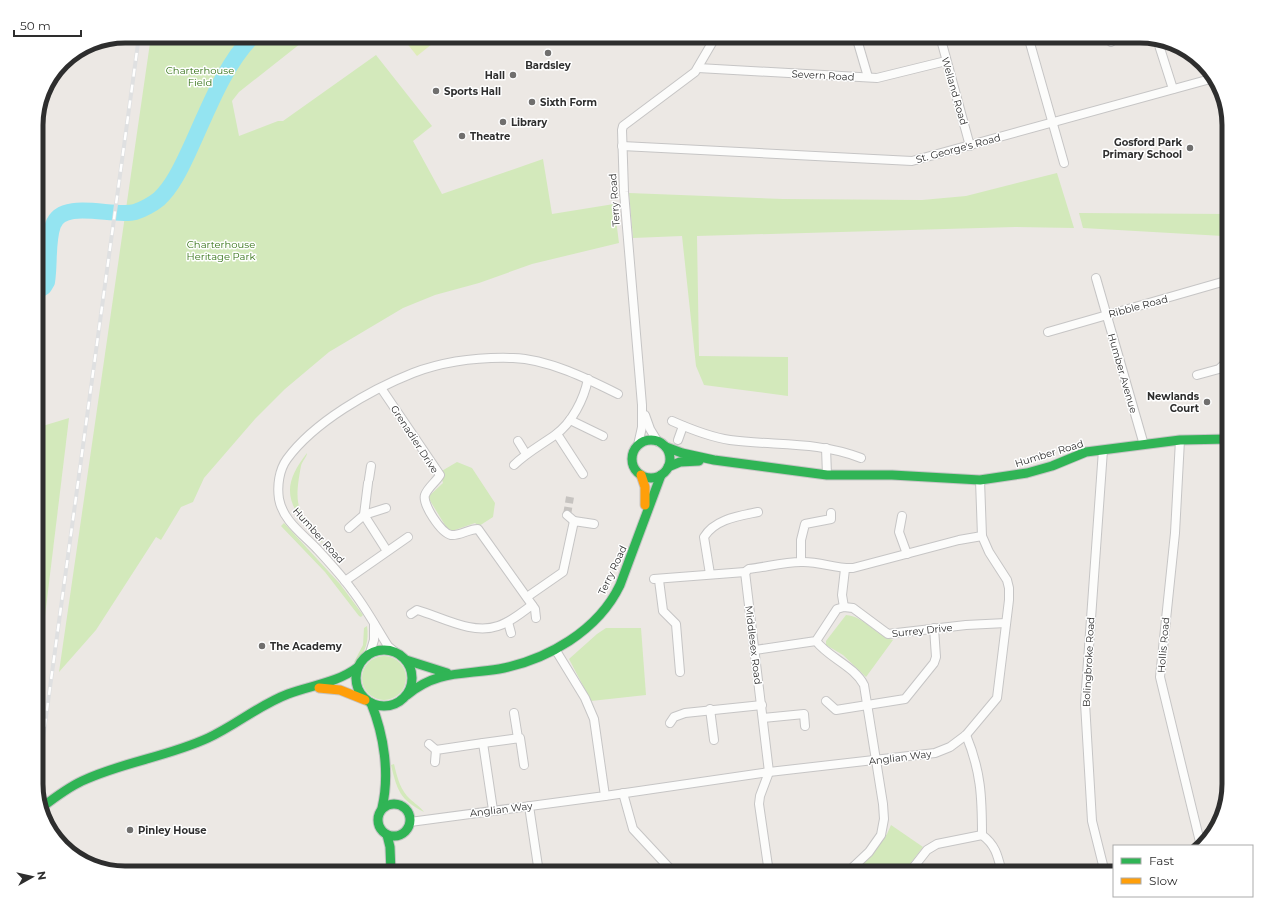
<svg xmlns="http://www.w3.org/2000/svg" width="1265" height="909" font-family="Montserrat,sans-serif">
	<rect width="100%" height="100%" fill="#ece8e4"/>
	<g fill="#d3e9bb">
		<path d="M151,36h159l-71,56 -7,9 7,35 39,-15h5l93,-66 56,71 -19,15 29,53 101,-35 9,55 62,-10 5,39 -87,21 -53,19 -44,12 -32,13 -74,44 -44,37 -30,30 -51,59 -11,24 -12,5 -20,33 -5,-3 -60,93 -37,42z"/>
		<path d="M1057,173l17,55 -59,-1 -318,9 2,120 89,1v39l-84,-11 -8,-19 -14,-130 -49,2 -4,-45 154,6 139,1 44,-4z"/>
		<path d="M1079,213l150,1v26h-5l-1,-4 -140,-8z"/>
		<path d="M69,418l-33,272v-262z"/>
		<path d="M307,453c0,4 -5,8 -6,13 -8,42 -3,45 22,77 -7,-3 -12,-12 -17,-18 -23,-27 -20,-45 1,-72z"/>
		<path d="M457,462l15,6 23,35 -2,14 -14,9 -4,-3 -23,8 -4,-1 -19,-31v-3l14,-13 -3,-11z"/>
		<path d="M284,523l56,61 23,31 -2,2 -2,-1 -34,-44 -44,-46z"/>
		<path d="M846,615c18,1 30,21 47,25l-27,37 -23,-22 -17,-10v-4z"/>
		<path d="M367,626c2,14 -1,26 -11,37l-2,-1 9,-17 1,-17z"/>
		<path d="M606,628h35l5,67 -55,6 -22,-42 28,-25z"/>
		<circle cx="384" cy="678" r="22"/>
		<path d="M394,764c3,12 5,22 13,32 5,6 12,9 17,16 -24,-12 -27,-22 -33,-47z"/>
		<path d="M891,825l32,22 -20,26h-41l-1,-6 26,-33z"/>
	</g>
	<path fill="#dfecb9" d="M401,36h41l-25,20z"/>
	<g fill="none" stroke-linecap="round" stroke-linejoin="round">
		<path stroke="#94e4f1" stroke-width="16" d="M36,292l8,-5 3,-5c3,-18 0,-40 6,-57 9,-27 61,-7 82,-13 7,-2 18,-8 24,-13 13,-12 22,-31 29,-46 18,-38 35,-87 65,-117"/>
		<path stroke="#c6c3c0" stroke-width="8" stroke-dasharray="8 4" stroke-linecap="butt" d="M567,515l3,-18"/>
		<defs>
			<g id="street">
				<path d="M856,36l12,41"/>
				<path d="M940,36l30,110"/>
				<path d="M1028,36l36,127"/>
				<path d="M1109,36l2,6"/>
				<path d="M1158,42l15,47"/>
				<path d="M698,68l179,10 69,-17"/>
				<path d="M622,146l290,15 302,-83"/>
				<path d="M1096,278l48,167"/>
				<path d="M1048,332l181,-52"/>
				<path d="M1197,375l22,-6 10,-9"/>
				<path d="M381,388l59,87c-4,7 -12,12 -15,20 -3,9 16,38 26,40 8,1 18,-6 27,-6l57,80 1,9"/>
				<path d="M645,415l5,14 8,13"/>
				<path d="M570,420l33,16"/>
				<path d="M672,421c18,8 38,16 58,19 44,6 88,1 131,18"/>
				<path d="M557,434l26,40"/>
				<path d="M678,440l5,-14"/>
				<path d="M1180,440l-5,93 -15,144 41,169"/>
				<path d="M518,441l8,13"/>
				<path d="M638,445l4,-18v-22l-18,-213 -2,-62 1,-4 72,-54 21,-36"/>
				<path d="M826,448l1,27"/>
				<path d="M1103,450l-18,253 7,118 13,52"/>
				<path d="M514,465c12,-12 27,-20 41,-30 17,-12 29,-36 33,-56"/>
				<path d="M369,479l2,-13"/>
				<path d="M368,483l-4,32 23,36"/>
				<path d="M567,515l7,6"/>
				<path d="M902,516l-3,16 8,22"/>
				<path d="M349,528l15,-13 22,-7"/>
				<path d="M801,562v-22l4,-16 26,-5v-6"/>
				<path d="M745,572l24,200 -9,24 -1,8 10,69"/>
				<path d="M710,574l-6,-37c11,-18 35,-21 54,-25"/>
				<path d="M654,579l91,-7 4,-3c17,-2 35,-7 52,-7 18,-1 35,7 52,6l106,-28 23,-4"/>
				<path d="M659,580l4,31 13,13 4,48"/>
				<path d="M345,581l63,-44"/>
				<path d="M527,597l36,-25 11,-51 20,3"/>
				<path d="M844,607l-2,-12 3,-26"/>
				<path d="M411,614l6,-4c25,7 55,25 81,16 13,-4 23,-13 34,-21"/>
				<path d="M508,622l3,11"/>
				<path d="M816,641c13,17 38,25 48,44l19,119 1,15 -3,16 -12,17 -19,18 -18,3"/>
				<path d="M755,650l61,-9 21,-32 7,-2 9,1 35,26 78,-9 40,-2"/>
				<path d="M394,651l-6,-5c-12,-19 -22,-38 -36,-56 -10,-14 -23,-28 -35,-41 -14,-15 -34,-28 -38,-50 -2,-13 0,-29 8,-40 27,-37 83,-69 126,-86 32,-12 66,-16 100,-15 35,1 75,21 105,36"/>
				<path d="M370,653l4,-13v-16"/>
				<path d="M826,701l10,9 69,-11 29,-36 2,-6 -2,-29"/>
				<path d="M710,709l4,31"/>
				<path d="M514,713l4,25"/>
				<path d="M763,718l41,-4 1,12"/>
				<path d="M670,723l4,-6 11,-4 77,-8"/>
				<path d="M966,735c15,36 16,62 16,100"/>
				<path d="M483,743l37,-5 4,27"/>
				<path d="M429,744l7,6"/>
				<path d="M435,762l1,-12 47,-7 10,67"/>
				<path d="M623,793l10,36 41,44"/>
				<path d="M605,796l164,-24 166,-19 15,-6 16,-12 31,-37 12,-98v-12l-2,-8 -18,-28 -7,-16 -2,-56"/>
				<path d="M529,806l10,67"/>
				<path d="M410,822l195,-26 -11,-77 -9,-21 -30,-49"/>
				<path d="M560,873l28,-4"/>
				<path d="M909,873l18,-23 10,-6 45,-9c14,10 16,22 20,38"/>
			</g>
			<g id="fast">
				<circle cx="651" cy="459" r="19"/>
				<path d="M666,447l16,6 32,7 113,15h65l88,5 47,-7 25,-7 34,-14 94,-12 49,-1"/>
				<path d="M668,467l12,-5 19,-1"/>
				<circle cx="384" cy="678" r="28"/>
				<path d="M406,660l41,13"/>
				<path d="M407,695c30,-25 56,-20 92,-26 48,-9 99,-38 121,-84l41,-110"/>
				<path d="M371,703c13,32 19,71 11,105"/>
				<circle cx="394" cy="820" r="16"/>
				<path d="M41,808c13,-10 26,-20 41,-27 40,-19 85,-24 126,-43 28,-13 51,-33 80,-44 24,-9 49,-11 70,-27"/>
				<path d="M387,835l3,12 1,26"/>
			</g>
			<g id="slow">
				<path d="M641,475l4,12v18"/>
				<path d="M319,688l21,2 25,10"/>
			</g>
		</defs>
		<use href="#street" stroke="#c6c5c5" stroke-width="10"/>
		<use href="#fast" stroke="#c6c5c5" stroke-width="11"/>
		<use href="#slow" stroke="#c6c5c5" stroke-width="11"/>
		<use href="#street" stroke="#fcfcfb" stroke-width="8"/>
		<use href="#fast" stroke="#30b455" stroke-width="9"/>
		<use href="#slow" stroke="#ff9f0a" stroke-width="9"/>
		<defs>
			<path id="rail" d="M36,790l103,-754"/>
		</defs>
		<use href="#rail" stroke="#dfe0e1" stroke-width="4"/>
		<use href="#rail" stroke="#fff" stroke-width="2.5" stroke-dasharray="8" stroke-linecap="butt"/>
	</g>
	<g fill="#706f6e" stroke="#fff" stroke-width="1.5">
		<circle cx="548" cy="53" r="4"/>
		<circle cx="513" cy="75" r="4"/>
		<circle cx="436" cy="91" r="4"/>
		<circle cx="532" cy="102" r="4"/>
		<circle cx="503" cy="122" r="4"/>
		<circle cx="462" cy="136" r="4"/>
		<circle cx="1190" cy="148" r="4"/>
		<circle cx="1207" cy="402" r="4"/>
		<circle cx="262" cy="646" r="4"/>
		<circle cx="130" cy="830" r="4"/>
	</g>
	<g text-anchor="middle" stroke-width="3" stroke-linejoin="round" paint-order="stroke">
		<g font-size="10" font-weight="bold" fill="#2e2e2e" stroke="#fff" text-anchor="start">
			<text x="548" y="69" text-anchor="middle">Bardsley</text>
			<text x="505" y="79" text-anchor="end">Hall</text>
			<text x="444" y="95">Sports Hall</text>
			<text x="540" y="106">Sixth Form</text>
			<text x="511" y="126">Library</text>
			<text x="470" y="140">Theatre</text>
			<text x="1182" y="146" text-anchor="end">Gosford Park<tspan x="1182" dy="12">Primary School</tspan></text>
			<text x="1199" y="400" text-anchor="end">Newlands<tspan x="1199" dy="12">Court</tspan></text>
			<text x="270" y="650">The Academy</text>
			<text x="138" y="834">Pinley House</text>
		</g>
		<g font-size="10" fill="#347216" stroke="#fff">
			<text x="200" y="74">Charterhouse<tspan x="200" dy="12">Field</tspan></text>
			<text x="221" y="248">Charterhouse<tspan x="221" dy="12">Heritage Park</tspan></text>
		</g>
		<g font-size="10" fill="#2e2e2e" stroke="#fff">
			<text transform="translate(823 75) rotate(3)" y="4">Severn Road</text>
			<text transform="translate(955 91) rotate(74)" y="4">Welland Road</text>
			<text transform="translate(958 148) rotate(-15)" y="4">St. George's Road</text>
			<text transform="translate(614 200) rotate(-94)" y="4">Terry Road</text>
			<text transform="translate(1138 306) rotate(-15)" y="4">Ribble Road</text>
			<text transform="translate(1123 373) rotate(74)" y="4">Humber Avenue</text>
			<text transform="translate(415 439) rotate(57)" y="4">Grenadier Drive</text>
			<text transform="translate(1049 453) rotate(-17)" y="4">Humber Road</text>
			<text transform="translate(319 535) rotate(48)" y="4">Humber Road</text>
			<text transform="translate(612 570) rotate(-65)" y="4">Terry Road</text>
			<text transform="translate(922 630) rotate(-6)" y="4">Surrey Drive</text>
			<text transform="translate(754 645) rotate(83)" y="4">Middlesex Road</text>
			<text transform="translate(1163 645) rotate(-85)" y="4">Hollis Road</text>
			<text transform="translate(1088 662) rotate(-87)" y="4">Bolingbroke Road</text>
			<text transform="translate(900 757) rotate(-7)" y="4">Anglian Way</text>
			<text transform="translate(501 809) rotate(-7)" y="4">Anglian Way</text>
		</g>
	</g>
	<path d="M0 0H1265V909H0ZM125 43H1140A82 82 0 0 1 1222 125V784A82 82 0 0 1 1140 866H125A82 82 0 0 1 43 784V125A82 82 0 0 1 125 43Z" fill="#fff" fill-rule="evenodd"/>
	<path fill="none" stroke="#2e2e2e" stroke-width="5" d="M125 43H1140A82 82 0 0 1 1222 125V784A82 82 0 0 1 1140 866H125A82 82 0 0 1 43 784V125A82 82 0 0 1 125 43Z"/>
	<rect x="1113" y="845" width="140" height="52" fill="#ffffff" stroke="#ababab"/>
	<rect x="1121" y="858" width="20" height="6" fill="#30b455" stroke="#ababab"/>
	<text x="1149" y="865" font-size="12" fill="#2e2e2e">Fast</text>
	<rect x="1121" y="878" width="20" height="6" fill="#ff9f0a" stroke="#ababab"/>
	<text x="1149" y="885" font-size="12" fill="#2e2e2e">Slow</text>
	<g transform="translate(32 877) rotate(82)" stroke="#ffffff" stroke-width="3" paint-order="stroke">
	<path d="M0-3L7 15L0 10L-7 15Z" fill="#2e2e2e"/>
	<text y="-6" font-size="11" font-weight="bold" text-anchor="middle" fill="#2e2e2e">N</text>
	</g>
	<path d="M14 30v6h67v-6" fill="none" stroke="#2e2e2e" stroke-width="2"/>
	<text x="20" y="30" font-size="12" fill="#2e2e2e" stroke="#ffffff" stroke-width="3" paint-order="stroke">50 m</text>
</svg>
